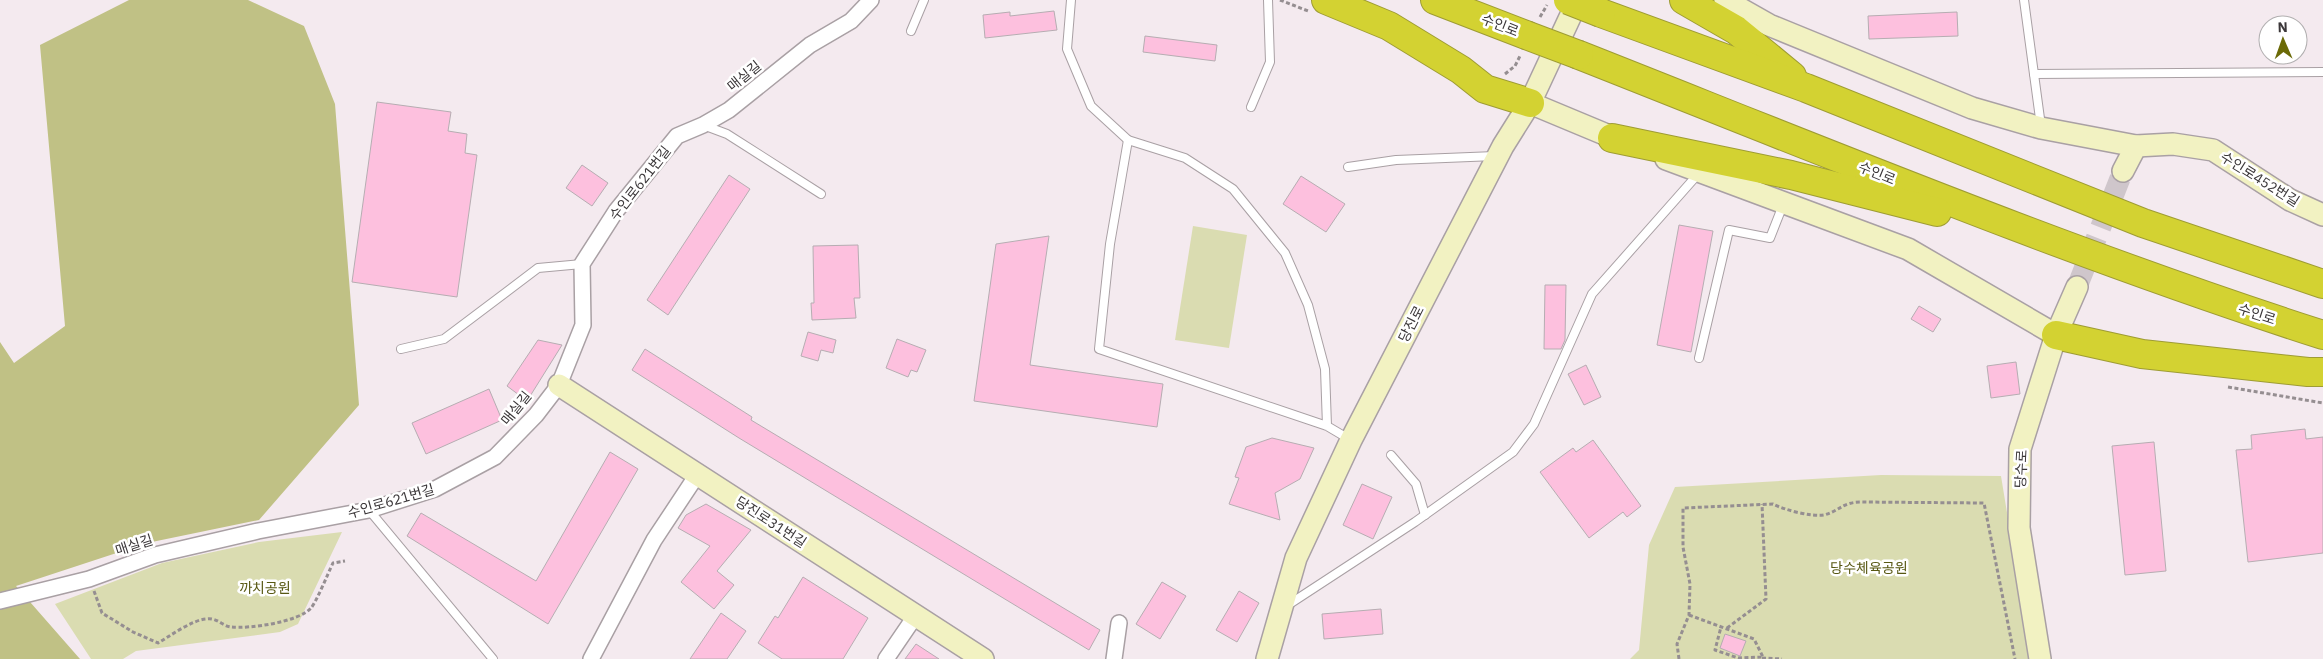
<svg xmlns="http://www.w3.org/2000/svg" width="2323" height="659" font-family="'IBM Plex Sans','Noto Sans KR',sans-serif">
	<rect width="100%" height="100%" fill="#f4eaef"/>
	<g fill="#dadcb1">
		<path d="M1193,226l54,9 -18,113 -54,-8z"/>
		<path d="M1881,475l120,1 30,183h-401l9,-9 10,-105 26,-58z"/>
		<path d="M342,532l-44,92 -18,8 -144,19 -13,8h-32l-36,-55 107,-41 97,-21z"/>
	</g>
	<path fill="#c0c185" d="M129,0h119l56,26 31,78 24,301 -100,115 -112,23 -131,43 64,73h-80v-317l14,21 51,-37 -25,-281z"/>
	<g fill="#fdc0de" stroke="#b6adb2">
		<path d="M1054,11l3,19 -72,8 -2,-23 27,-3v4z"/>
		<path d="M1957,12l1,24 -89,3 -1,-23z"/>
		<path d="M1145,36l72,9 -2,16 -72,-9z"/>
		<path d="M377,102l74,10 -3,19 19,3 -2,19 12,2 -20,142 -105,-15z"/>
		<path d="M582,165l26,18 -16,23 -26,-18z"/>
		<path d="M729,175l21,14 -82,126 -21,-15z"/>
		<path d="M1301,176l44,28 -19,28 -43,-28z"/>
		<path d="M1679,225l34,6 -22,121 -34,-7z"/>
		<path d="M1049,236l-19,129 133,19 -6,43 -183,-26 22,-157z"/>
		<path d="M858,245l2,53h-6l2,20 -44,2 -1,-17h3l-1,-57z"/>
		<path d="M1545,285h21l-1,55 -4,9h-17z"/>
		<path d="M1919,306l22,13 -8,13 -22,-13z"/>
		<path d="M808,332l28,8 -3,13 -12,-3 -3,11 -17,-5z"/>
		<path d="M897,339l29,11 -9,22 -6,-2 -3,7 -22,-9z"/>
		<path d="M538,340l24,5 -35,56 -20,-15z"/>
		<path d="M645,349l107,68 -1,3 349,210 -11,20 -350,-212 -107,-68z"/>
		<path d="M2016,362l4,32 -29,4 -4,-32z"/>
		<path d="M1586,365l15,32 -17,8 -16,-31z"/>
		<path d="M489,389l13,31 -76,34 -14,-31z"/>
		<path d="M2305,429l1,10 17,-2v116l-75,9 -12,-112 16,-1 -1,-14z"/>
		<path d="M1272,438l42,10 -14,31 -25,14 5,27 -51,-16 10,-26 -4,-1 11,-30z"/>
		<path d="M1593,440l48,66 -14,11 -4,-5 -34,26 -49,-66 33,-24 3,4z"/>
		<path d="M2154,442l12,129 -41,4 -13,-129z"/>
		<path d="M610,452l28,17 -90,155 -141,-88 14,-23 115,68z"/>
		<path d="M1362,484l30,13 -19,42 -30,-14z"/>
		<path d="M706,504l45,26 -34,41 17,14 -20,24 -33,-27 29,-36 -32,-18 8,-13z"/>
		<path d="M803,577l65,41 -25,41h-61l-24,-16 17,-27 3,2z"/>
		<path d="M1162,582l24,14 -26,43 -24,-15z"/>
		<path d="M1239,591l20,12 -22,39 -21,-12z"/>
		<path d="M1381,609l2,25 -59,5 -2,-25z"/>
		<path d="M721,613l25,18 -19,28h-37z"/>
		<path d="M1725,634l21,7 -6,15 -20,-8z"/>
		<path d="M916,644l23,15h-34z"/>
	</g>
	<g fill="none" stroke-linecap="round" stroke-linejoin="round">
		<path stroke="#cfc6cb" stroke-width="21" stroke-dasharray="21 11" stroke-linecap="butt" d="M2077,287l46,-116"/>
		<defs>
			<g id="lane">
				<path d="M1071,0l-4,49 24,57 37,34"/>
				<path d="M2024,0l17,126"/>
				<path d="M911,31l13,-31"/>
				<path d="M2034,74l289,-2"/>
				<path d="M1251,107l19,-45 -2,-62"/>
				<path d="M703,125l24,9 94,60"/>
				<path d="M1348,167l48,-7 99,-4"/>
				<path d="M401,349l43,-10 94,-71 44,-4"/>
				<path d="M1699,358l30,-128 41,8 13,-33"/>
				<path d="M1327,426l-2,-57 -17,-64 -23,-52 -52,-64 -48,-31 -57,-18 -18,104 -11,105 228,77 22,13"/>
				<path d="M1391,455l25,29 9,31"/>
				<path d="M369,510l124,149"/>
				<path d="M1288,605l127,-83 98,-70 21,-28 58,-130 107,-121"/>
			</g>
			<g id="street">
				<path d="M0,601l89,-22 66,-24 103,-24 111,-21 66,-21 60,-32 41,-42 23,-30 24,-60 -1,-61 34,-53 61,-75 26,-11 26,-15 81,-65 41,-24 20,-21"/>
				<path d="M591,659l63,-119 43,-65"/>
				<path d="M886,659l30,-44"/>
				<path d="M1114,659l5,-36"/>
			</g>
			<g id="secondary">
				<path d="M1725,0l44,25 203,83 69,20 95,18 37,-2 40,6 77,50 33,15"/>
				<path d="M1530,103l96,40"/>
				<path d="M1666,159l242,90 148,86"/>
				<path d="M2123,171l13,-25"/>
				<path d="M559,385l424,274"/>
				<path d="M1267,659l29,-101 55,-118 152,-294 27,-43 48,-103"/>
				<path d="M2040,659l-21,-131 1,-79 36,-114 21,-48"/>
			</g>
			<g id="highway">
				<path d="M1326,0l63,26 72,44 24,19 45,14"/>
				<path d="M1435,0l91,35"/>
				<path d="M1684,0l52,30 56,46"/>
				<path d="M1601,13l205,75 337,135 180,61"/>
				<path d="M1579,55c246,97 492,199 744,280"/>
				<path d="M1612,138l179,37 146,37"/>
				<path d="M2056,335l86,19 166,18h15"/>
			</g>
		</defs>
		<use href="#lane" stroke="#a9a0a4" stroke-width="10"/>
		<use href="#street" stroke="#a9a0a4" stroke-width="18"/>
		<use href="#secondary" stroke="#a9a0a4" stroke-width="24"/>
		<use href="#highway" stroke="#9e9c34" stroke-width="30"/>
		<g stroke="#958e91" stroke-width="3" stroke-dasharray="4 2.5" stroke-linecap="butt">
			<path d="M1280,0l28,11"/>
			<path d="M1540,17l7,-12"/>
			<path d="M1505,74l10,-8 5,-10"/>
			<path d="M2228,387l95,16"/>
			<path d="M94,591l8,22 31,19 25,11c12,-7 34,-23 48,-24 11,-2 16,7 25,8 18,2 68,-5 80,-19 6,-7 17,-35 22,-45l12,-2"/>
			<path d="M1689,615l65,24 9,18 -25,1 -23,-8 6,-23"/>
			<path d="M1727,628l39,-29 -4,-95"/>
			<path d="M1762,658l20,1"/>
			<path d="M1679,659l-2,-15 12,-29 1,-31 -7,-37v-39l90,-4c11,6 39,13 51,11 15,-4 19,-13 37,-13l123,1 31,156"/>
		</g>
		<use href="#lane" stroke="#fff" stroke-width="8"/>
		<use href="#street" stroke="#fff" stroke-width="15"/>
		<use href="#secondary" stroke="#f2f2c2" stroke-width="21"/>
		<use href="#highway" stroke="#d3d232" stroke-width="28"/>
		<defs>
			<g id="highway-bridge">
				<path d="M1568,0l33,13"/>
				<path d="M1526,35l53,20"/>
			</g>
		</defs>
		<use href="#highway-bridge" stroke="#9e9c34" stroke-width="30" stroke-linecap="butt"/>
		<use href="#highway-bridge" stroke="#d3d232" stroke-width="28"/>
	</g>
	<g text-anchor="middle" stroke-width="5" stroke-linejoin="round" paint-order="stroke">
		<g font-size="14" fill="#3b3739" stroke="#fff">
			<text transform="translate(1500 25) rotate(21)" y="5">수인로</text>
			<text transform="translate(744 76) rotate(-39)" y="5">매실길</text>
			<text transform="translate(1877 173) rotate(22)" y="5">수인로</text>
			<text transform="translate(2260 179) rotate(32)" y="5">수인로452번길</text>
			<text transform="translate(640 183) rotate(-52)" y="5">수인로621번길</text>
			<text transform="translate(2257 314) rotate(18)" y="5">수인로</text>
			<text transform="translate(1411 324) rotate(-63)" y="5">당진로</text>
			<text transform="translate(516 408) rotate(-51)" y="5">매실길</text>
			<text transform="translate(2021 469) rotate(-87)" y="5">당수로</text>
			<text transform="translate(391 501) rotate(-16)" y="5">수인로621번길</text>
			<text transform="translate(771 522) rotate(33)" y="5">당진로31번길</text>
			<text transform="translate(134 545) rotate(-18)" y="5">매실길</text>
		</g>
		<g font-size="14" fill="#585813" stroke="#fff">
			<text x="1869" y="573">당수체육공원</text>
			<text x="265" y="593">까치공원</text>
		</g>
	</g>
	<g transform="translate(2283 40) rotate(358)"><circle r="24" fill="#ffffff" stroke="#b1afb0"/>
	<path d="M0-4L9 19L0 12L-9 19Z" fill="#6b6a07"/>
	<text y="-8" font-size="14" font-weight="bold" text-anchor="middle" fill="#3b3739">N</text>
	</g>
</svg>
